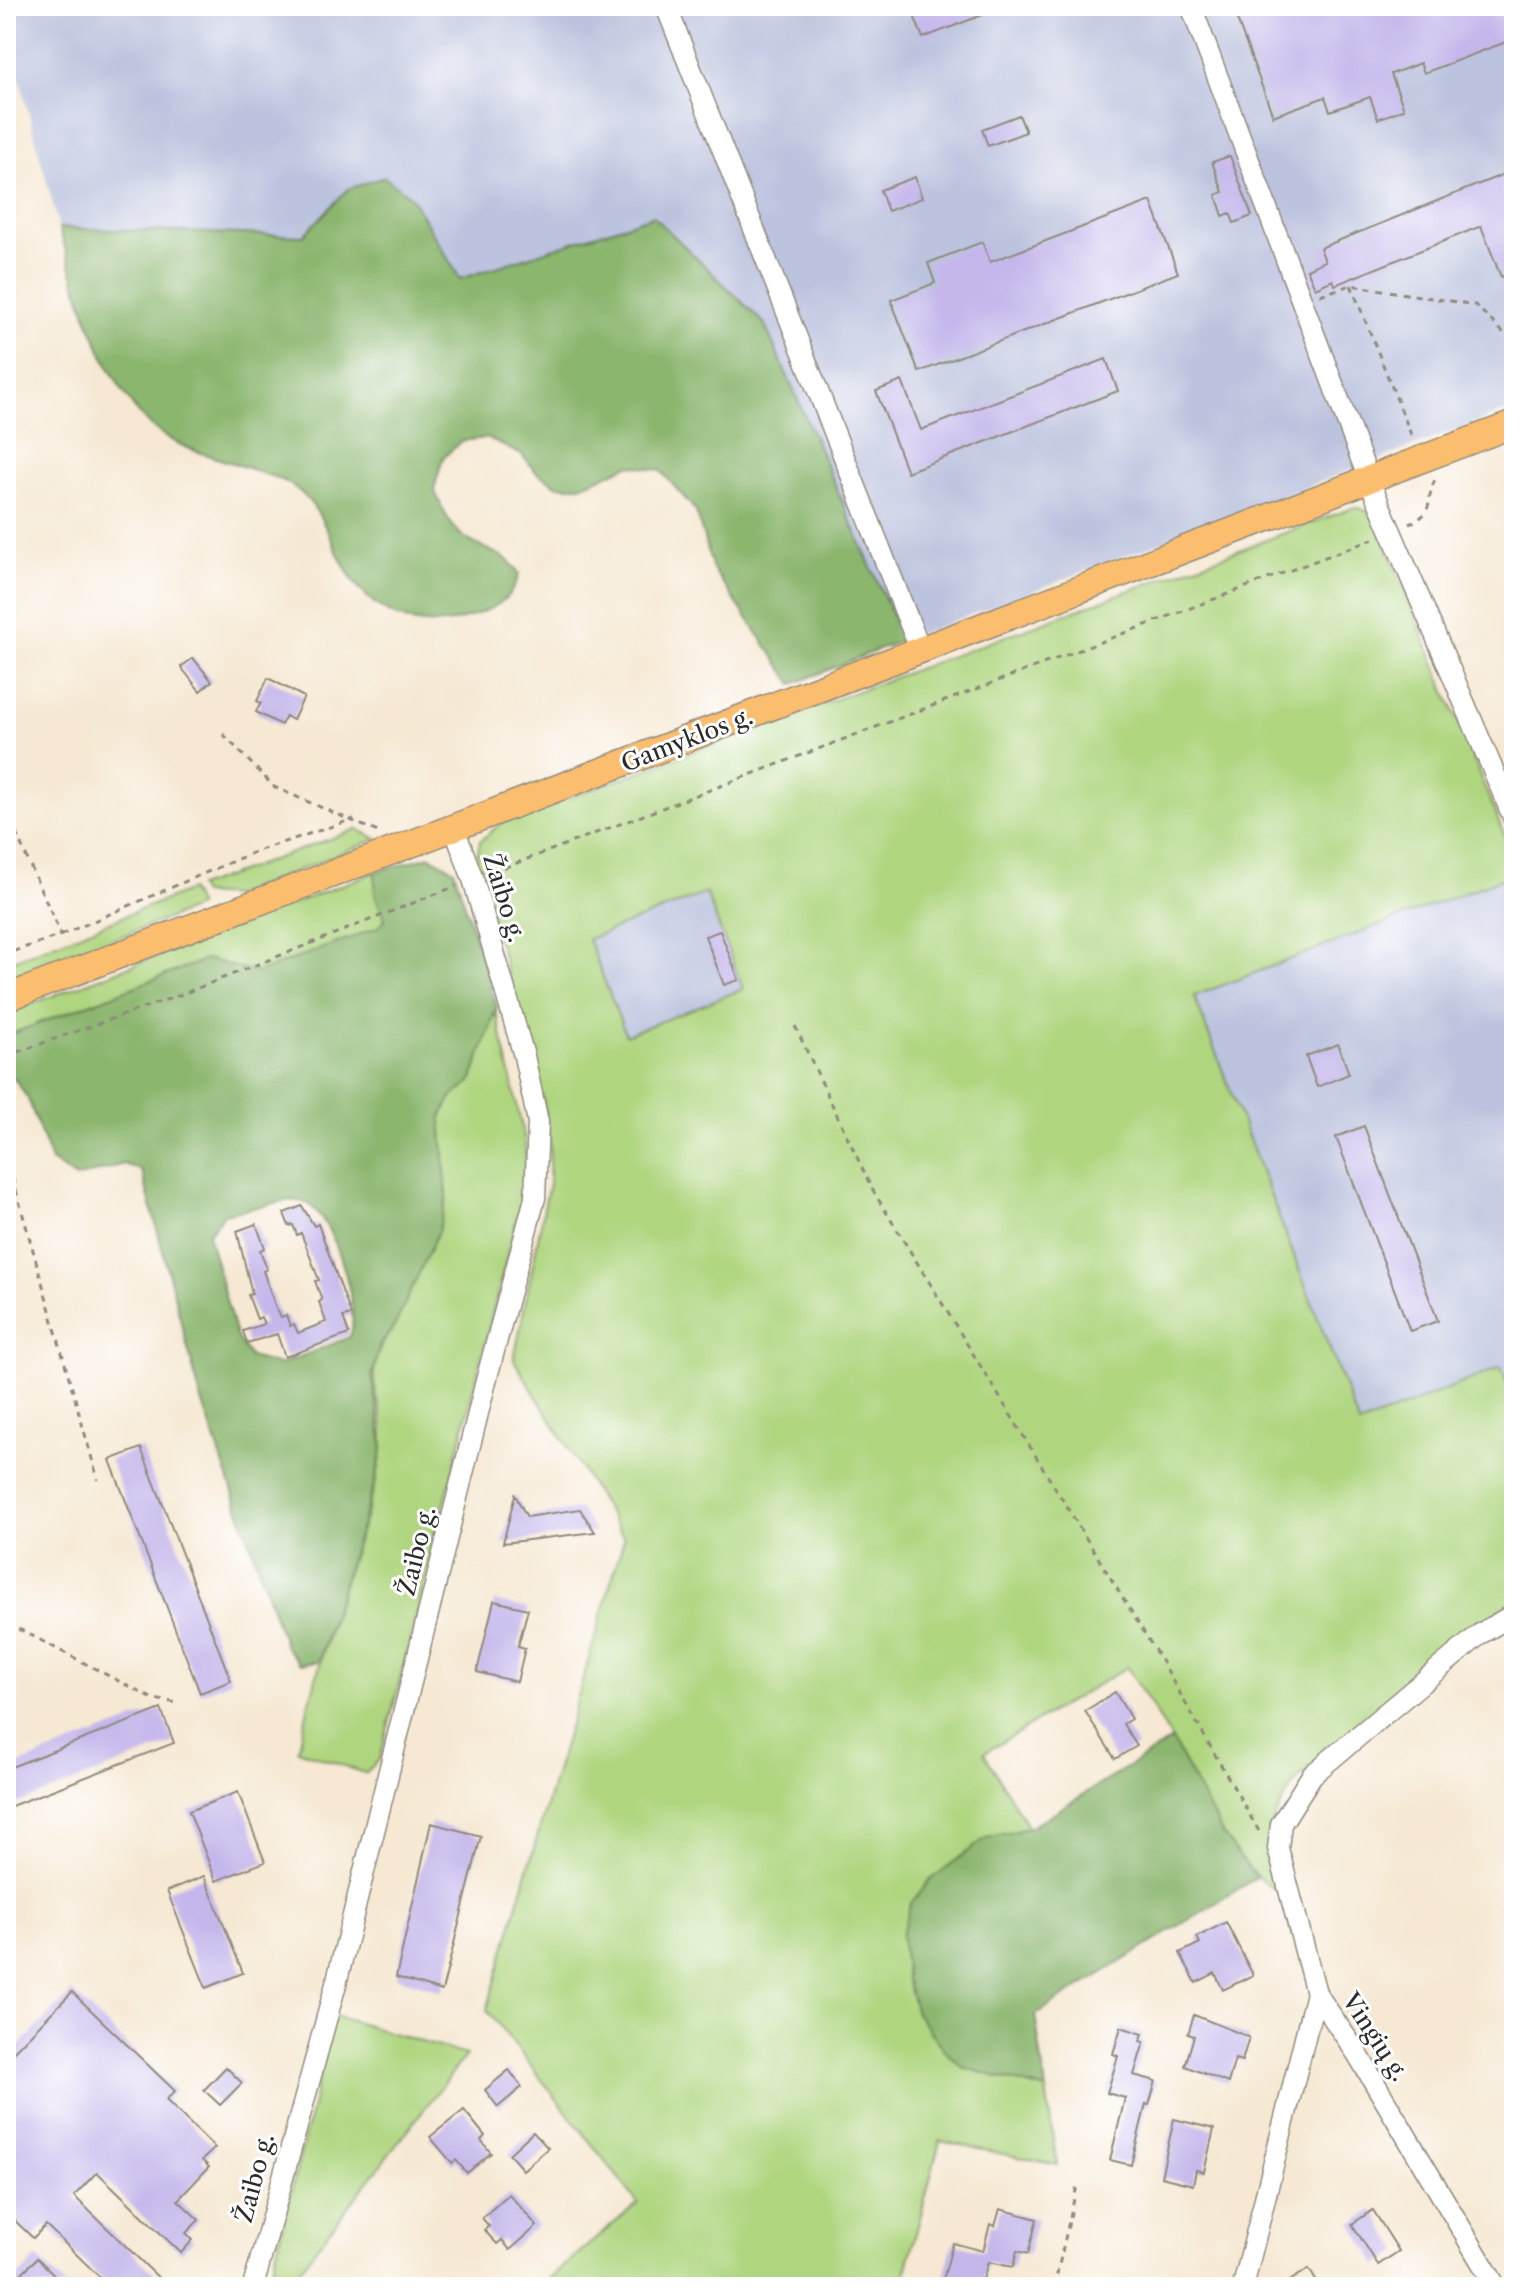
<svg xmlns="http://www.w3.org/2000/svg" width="1520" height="2293" font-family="'Libre Caslon Text',serif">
	<rect width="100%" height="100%" fill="#fff"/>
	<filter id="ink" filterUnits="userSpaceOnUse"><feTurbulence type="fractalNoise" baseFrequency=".0125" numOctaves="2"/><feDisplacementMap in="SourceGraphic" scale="16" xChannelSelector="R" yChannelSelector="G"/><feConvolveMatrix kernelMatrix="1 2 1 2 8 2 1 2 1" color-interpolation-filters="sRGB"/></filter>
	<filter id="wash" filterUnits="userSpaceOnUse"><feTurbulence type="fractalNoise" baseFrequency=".006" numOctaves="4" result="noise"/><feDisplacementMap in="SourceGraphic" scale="32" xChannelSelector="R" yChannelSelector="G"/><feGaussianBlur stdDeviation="1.8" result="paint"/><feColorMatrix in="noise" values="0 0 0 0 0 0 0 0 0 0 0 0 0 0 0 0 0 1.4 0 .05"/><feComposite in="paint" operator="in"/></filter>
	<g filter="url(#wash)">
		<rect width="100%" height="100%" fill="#f6e8d2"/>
		<g fill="#bcc3de">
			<path d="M6,6h1508v402l-611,232 -139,-317 -111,-106 -193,62 -49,-82 -63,-8 -45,47 -244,-8 -53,-201z"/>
			<path d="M1514,874v527l-14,-33 -141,57 -165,-429z"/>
			<path d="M706,893l38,96 -118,47 -38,-97z"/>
		</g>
		<g fill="#afd57f" stroke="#6d8055" stroke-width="2" fill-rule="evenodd">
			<path d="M1355,507l12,4 9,9 138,339v15l-320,122 165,429 142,-58 13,34v205l-213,169c-38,49 -29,56 -26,115 -51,-33 -73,-98 -102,-148 -14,-26 -31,-50 -46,-75l-143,86 45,75 -43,10 -24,229 84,23 11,75 -117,-24 -38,146h-363l99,-84 -151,-193 137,-472 -110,-178 35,-177 1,-40 -7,-43 -67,-239 4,-20 21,-18zM706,893l37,96 -117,46 -38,-96z"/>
			<path d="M357,829l20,10 -144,57 -31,-2 -4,-7z"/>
			<path d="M375,872v22l10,26 -7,8 -121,45 -50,-14 -201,77v-22z"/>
			<path d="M190,890l8,17 -192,74v-18z"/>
			<path d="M496,1011l29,130 1,40 -146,578 -15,14 -67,-23c14,-60 30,-118 49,-177 12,-40 30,-82 35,-124 7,-49 -29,-72 12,-122l53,-129 -6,-81 11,-20 19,-15z"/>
			<path d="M334,2016l132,39 -180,232h-18z"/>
		</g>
		<g fill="#8bb66e" stroke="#5b704c" stroke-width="2" fill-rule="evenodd">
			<path d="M384,177l27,20 49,82 193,-63 111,107 139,317 -110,44 -80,-115 -17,-58 -36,-41 -31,-5 -48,21h-23l-21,-13 -15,-18 -35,-17 -26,3 -18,17 -9,31c7,17 15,37 30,48 20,15 44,14 55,38 -9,28 -27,34 -53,43 -47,16 -94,-4 -119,-47 -18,-31 -23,-62 -54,-85 -9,-7 -23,-10 -34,-14 -49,-19 -92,-20 -126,-66 -39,-53 -55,-115 -74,-178l244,8 45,-47z"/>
			<path d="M430,856l24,14 43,137 -26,75 -19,15 -11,20 6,81 -9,34 -44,95 -14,17 -8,33 11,69 -10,42 -55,174 -18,2 -15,-18 -85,-251 -58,-224 -18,-7 -48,14 -25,-17 -23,-62 -14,-21 -8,3v-45l201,-77 50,14 120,-45 8,-8 -10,-26v-22zM290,1200c6,1 13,1 18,4 27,16 53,105 42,133l-71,28 -29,-8 -14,-21 -28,-102 16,-20z"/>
			<path d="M1172,1740l52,96 32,42 -221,137 11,75 -84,-23 -18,-17 -28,-37 -10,-35 -5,-42 10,-33 20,-24 55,-41 43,-10z"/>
		</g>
		<g id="blocks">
			<g fill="#c5b7eb">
				<path d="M910,6h93v1l-80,31z"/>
				<path d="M1232,6h282v33l-90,34 -4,-10 -29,11 13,35 -26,10 -8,-22 -40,14 -5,-14 -52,19z"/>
				<path d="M1019,115l7,17 -38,14 -6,-17z"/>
				<path d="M1230,156l22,60 -18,7 -4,-10 -7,3 -7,-21 7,-3 -11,-30z"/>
				<path d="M1514,170v102l-13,5 -20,-51 -146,59 -2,-5 -18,8 -8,-19 18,-8 -5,-13z"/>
				<path d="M915,177l7,21 -34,13 -8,-21z"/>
				<path d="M1151,201l27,72 -259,99 -28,-72 44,-17 -7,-20 54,-21 8,20z"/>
				<path d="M1106,359l12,32 -211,81 -31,-81 26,-10 19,49z"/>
				<path d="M193,658l19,23 -12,10 -19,-24z"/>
				<path d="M268,678l36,19 -11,23 -7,-4 -5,9 -25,-13 5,-9 -4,-2z"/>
				<path d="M720,931l19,49 -15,5 -19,-49z"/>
				<path d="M1338,1044l11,30 -32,13 -11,-31z"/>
				<path d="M1364,1126l74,195 -28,10 -74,-194z"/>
				<path d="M302,1206l12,20 4,-2 33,91 -8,2 6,17 -64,23 -8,-23 -30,9 -4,-12 21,-7 -3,-7 -4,2 -9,-24 4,-1 -15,-63 19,-7 9,24 -5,2 7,19 -4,2 13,37 5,9 5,-2 4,11 4,-2 4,9 28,-11 -7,-20 3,-2 -7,-19 4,-1 -18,-47 -4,2 -4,-10 -4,1 -5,-13z"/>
				<path d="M141,1448l90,233 -31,12 -90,-233z"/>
				<path d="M515,1495l12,22 53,-8 15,23 -92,11z"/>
				<path d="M494,1601l34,8 -10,37 7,2 -8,34 -40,-10z"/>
				<path d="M1115,1692l16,27 -8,5 14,22 -22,13 -30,-48z"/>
				<path d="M161,1709l13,34 -168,65v-39z"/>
				<path d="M238,1792l27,70 -49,19 -27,-70z"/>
				<path d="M431,1823l50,13 -39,155 -46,-14z"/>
				<path d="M204,1876l39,97 -37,15 -39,-97z"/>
				<path d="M1226,1922l27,53 -30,15 -8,-17 -19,10 -16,-30 20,-10 -3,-6z"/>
				<path d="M72,1992l103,99 -9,9 49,48 -13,12 7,7 -31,33 21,20 -13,13 7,7 -12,13 -84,-81 -23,24 94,91h-58l-64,-62 -13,13 -27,-26v-153z"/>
				<path d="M1194,2015l55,22 -7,24 -7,-2 -7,24 -43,-17 9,-30 -6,-2z"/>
				<path d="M1121,2027l22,7 -3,7 4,1 -10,33 22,6 -7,24 -3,-1 -15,61 -21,-5 15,-62 -18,-5 11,-37 -5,-2z"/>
				<path d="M226,2067l16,16 -22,22 -16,-15z"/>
				<path d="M509,2070l13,17 -24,20 -13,-17z"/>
				<path d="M464,2110l21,26 -4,4 10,13 -24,20 -11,-13 -4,3 -22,-26z"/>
				<path d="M1174,2119l40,10 -10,43 -8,-2 -3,15 -32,-8z"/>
				<path d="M533,2132l15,16 -25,22 -14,-16z"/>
				<path d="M509,2194l28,32 -27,24 -8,-10 -5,4 -13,-14 5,-4 -7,-8z"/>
				<path d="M1000,2209l37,10 -9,35 -11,-3 -4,16 -25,-5 -7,25h-40l12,-44 30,8 7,-27 5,2z"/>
				<path d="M1373,2210l26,41 -21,14 -26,-41z"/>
				<path d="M37,2258l30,29h-59z"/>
				<path d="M1309,2269l11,18h-40z"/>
			</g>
		</g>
	</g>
	<g filter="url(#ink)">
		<use href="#blocks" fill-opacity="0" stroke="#908a7e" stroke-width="2"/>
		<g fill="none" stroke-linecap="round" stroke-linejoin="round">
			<defs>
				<g id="minor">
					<path d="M666,6l255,646"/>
					<path d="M1191,6l178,474 145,339"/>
					<path d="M253,2287l83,-303 151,-607 48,-179 3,-76 -14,-66 -51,-177 -19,-51"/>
					<path d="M1243,2287l73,-294"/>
					<path d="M1496,2287l-138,-232 -42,-62 -38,-145 3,-24 31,-49 168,-141 34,-20"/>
				</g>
				<path id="major" d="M6,998l1508,-574"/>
			</defs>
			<use href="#minor" stroke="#908a7e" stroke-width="23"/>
			<use href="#major" stroke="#908a7e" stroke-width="29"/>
			<g stroke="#908a7e" stroke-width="3" stroke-dasharray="6 6" stroke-linecap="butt">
				<path d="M1351,285l61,152"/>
				<path d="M1320,295l31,-10 124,20 39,38"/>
				<path d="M1409,524c28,-12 15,-22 26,-44"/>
				<path d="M223,734l51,53 104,45"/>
				<path d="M6,811l55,124 -55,19"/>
				<path d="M493,872l880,-333"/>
				<path d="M61,935l193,-83 100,-33"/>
				<path d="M795,1026l77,163 287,468 101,176"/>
				<path d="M6,1056l174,-61 276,-109"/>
				<path d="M6,1155l92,325"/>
				<path d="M6,1629l15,1 132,69 25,4"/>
				<path d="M1054,2287l23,-101"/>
			</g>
			<use href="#minor" stroke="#fff" stroke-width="20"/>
			<use href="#major" stroke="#fbbd6e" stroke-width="26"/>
		</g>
	</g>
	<g text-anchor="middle" stroke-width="6" stroke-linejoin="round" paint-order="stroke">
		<g font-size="24" fill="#2b2b2b" stroke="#fff">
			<text transform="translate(687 740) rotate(-21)" y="8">Gamyklos g.</text>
			<text transform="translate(504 898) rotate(73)" y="8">Žaibo g.</text>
			<text transform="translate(417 1551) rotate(-76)" y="8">Žaibo g.</text>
			<text transform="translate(1375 2037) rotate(57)" y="8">Vingių g.</text>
			<text transform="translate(255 2178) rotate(-75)" y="8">Žaibo g.</text>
		</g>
	</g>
	<rect width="1520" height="2293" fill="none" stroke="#fff" stroke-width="32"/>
</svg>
